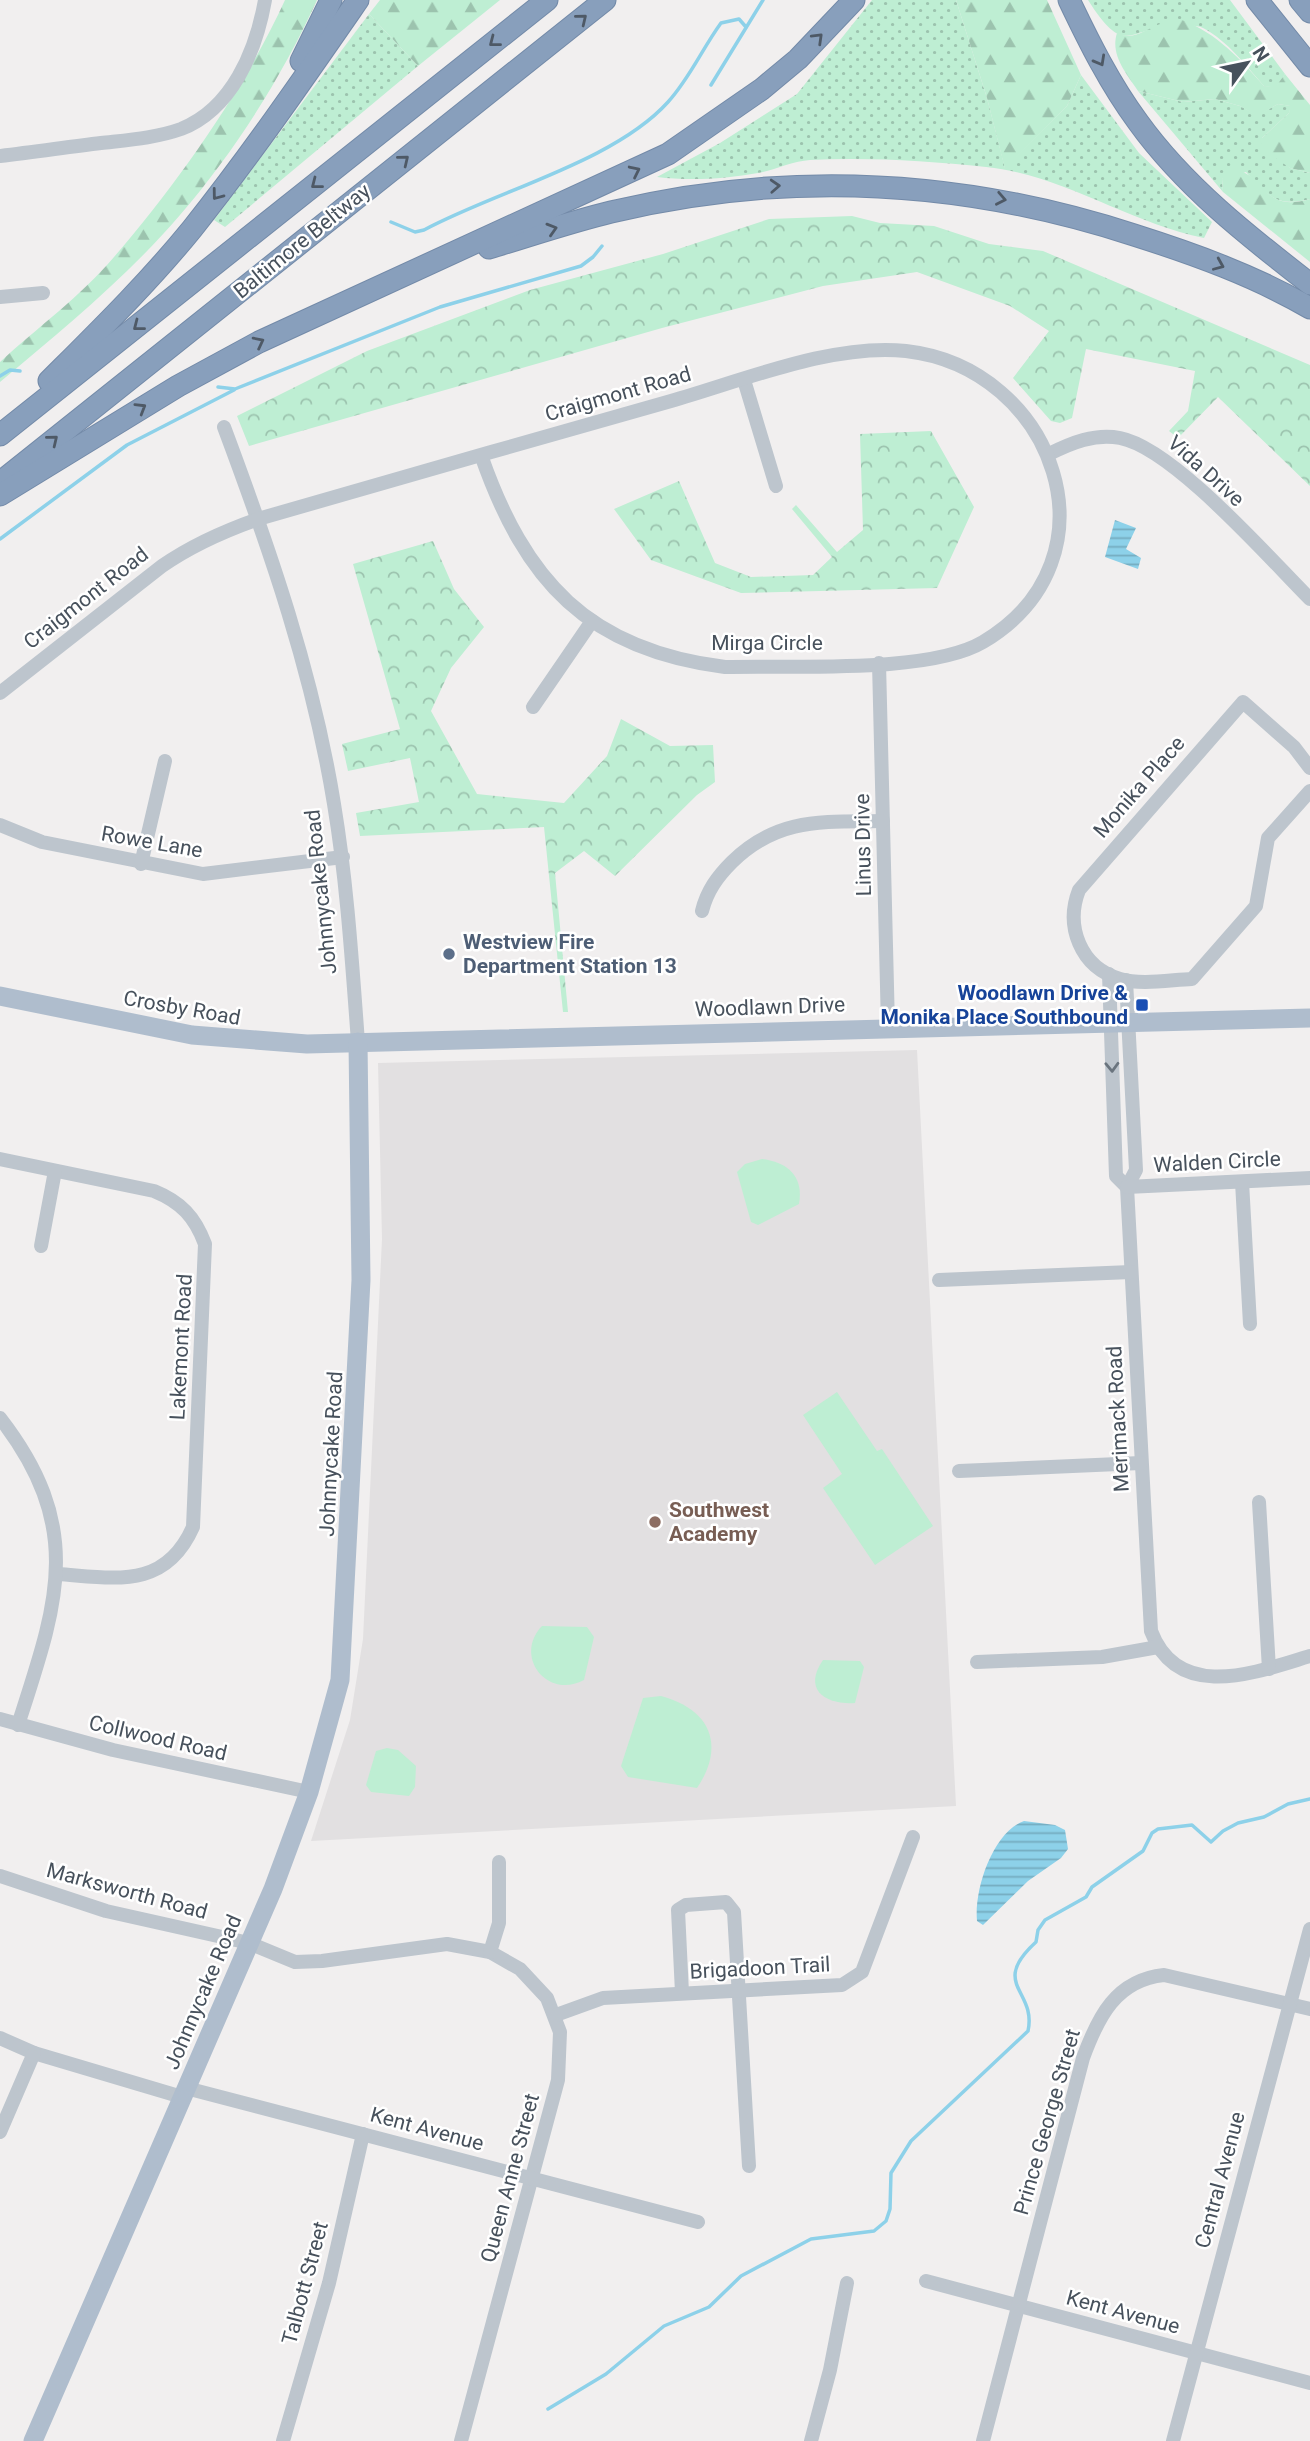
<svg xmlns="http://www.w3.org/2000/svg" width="1310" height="2441" font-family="Roboto,sans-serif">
	<defs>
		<pattern id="grass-dots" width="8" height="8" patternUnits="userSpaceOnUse" patternTransform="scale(1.75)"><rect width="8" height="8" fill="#beeed3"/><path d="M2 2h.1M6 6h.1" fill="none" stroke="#9cc3ae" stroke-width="1.8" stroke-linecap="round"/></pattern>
		<pattern id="forest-firs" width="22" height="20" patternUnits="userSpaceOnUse" patternTransform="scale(1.75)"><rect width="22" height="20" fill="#beeed3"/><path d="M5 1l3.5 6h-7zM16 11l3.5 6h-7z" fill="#9cc3ae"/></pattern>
		<pattern id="park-crowns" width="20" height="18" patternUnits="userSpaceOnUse" patternTransform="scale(1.75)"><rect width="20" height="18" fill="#beeed3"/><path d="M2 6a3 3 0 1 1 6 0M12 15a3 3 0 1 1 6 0" fill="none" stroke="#9cc3ae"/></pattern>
		<pattern id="water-rules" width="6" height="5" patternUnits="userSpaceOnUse" patternTransform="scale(1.75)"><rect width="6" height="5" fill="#8dd1e9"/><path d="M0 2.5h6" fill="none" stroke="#75acc0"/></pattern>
	</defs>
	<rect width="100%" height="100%" fill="#f1efef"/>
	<path fill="#e2e0e1" d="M917,1050l39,756 -645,35 39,-121 13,-81 19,-400 -4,-176z"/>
	<g fill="url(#grass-dots)">
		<path d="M872,0h84l31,98 18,70 62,-62 14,-31 58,78 73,69 -8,16c-75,-15 -141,-63 -218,-71 -57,-6 -119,-10 -176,-7 -17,1 -35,10 -52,13 -32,6 -69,8 -101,4l63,-34 77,-49z"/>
		<path d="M1088,0h142l55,74 -8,12 -12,1c-18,-20 -37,-46 -62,-59 -6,-3 -15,-2 -21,-2 -53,-3 -54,37 -94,-26z"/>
		<path d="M369,14l49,52 -193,161 -11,-7z"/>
		<path d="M1138,91l45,11 32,-3 25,7 17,9 21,-11 13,2 -2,7 -27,25 28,30 20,5v26c-33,9 -43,-4 -64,-27l-24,7 1,13z"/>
	</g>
	<g fill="url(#forest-firs)">
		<path d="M285,0h32c-35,77 -82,151 -137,215 -53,62 -118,115 -180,167v-20c37,-34 81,-66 114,-105 63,-73 131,-169 171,-257z"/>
		<path d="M380,0h120l-82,66 -49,-52z"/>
		<path d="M956,0h91l34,75 -14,31 -62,63 -18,-71z"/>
		<path d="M1182,20c35,13 59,40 83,67l12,-2 8,-11 25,31v68l-20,-5 -28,-19v-11l27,-25 1,-7 -12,-2 -21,12 -17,-10 -25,-7 -32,3 -45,-11c-12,-18 -28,-36 -21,-58 17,8 27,-3 43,-9 6,-2 15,-3 22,-4z"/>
		<path d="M1234,169c34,7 27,44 76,30v63l-87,-70 -1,-13z"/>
	</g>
	<g fill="url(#park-crowns)">
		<path d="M852,216l28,7 54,3 55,18 54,7 267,114v121l-92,-89 -40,41 -9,-7 19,-20 7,-40 -109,-22 -14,69 -12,5 -9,-2 -38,-43 36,-47 -39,-25 -93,-34 -94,14 -161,42 -413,118 -12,-30 130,-65 163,-61 133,-36 106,-35z"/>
		<path d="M931,431l43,76 -37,81 -196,5 -90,-33 -37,-51 65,-28 36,82 36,14 62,-2 19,-18 -40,-48 4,-4 41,47 26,-22 -3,-96z"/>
		<path d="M433,541l21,48 30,38 -33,41 -20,43 46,83 87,9 43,-47 14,-37 49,27 43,-1 2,37 -18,13 -82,81 -31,-25 -29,22 13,139h-5l-19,-185 -184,9 -4,-23 63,-11 -9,-44 -62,13 -6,-27 58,-15 -47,-165z"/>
	</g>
	<g fill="#beeed3">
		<path d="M762,1159c26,3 42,18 37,45l-41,21 -7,-3 -14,-50 8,-8z"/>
		<path d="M837,1392l40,59 5,-2 51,77 -58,39 -52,-77 19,-14 -39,-59z"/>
		<path d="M542,1626l45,1 7,10 -10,43c-37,20 -71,-24 -42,-54z"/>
		<path d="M823,1660l37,1 4,6 -9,36c-29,2 -53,-13 -32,-43z"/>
		<path d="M661,1696c49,13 65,49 36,92l-69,-11 -7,-11 22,-68z"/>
		<path d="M387,1748l11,2 18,16 -1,21 -6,9 -38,-4 -5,-7 10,-34z"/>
	</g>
	<g fill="url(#water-rules)">
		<path d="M1115,520l21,8 -10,21 15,9 -3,11 -33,-12z"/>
		<path d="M1024,1821l31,4 10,5 3,19 -7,9 -33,23 -45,44 -6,-4c-3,-32 16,-89 47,-100z"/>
	</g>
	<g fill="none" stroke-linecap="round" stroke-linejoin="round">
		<g stroke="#8dd1e9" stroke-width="3.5">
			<path d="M711,85l52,-85"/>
			<path d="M391,222l24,10 9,-2c72,-39 190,-68 244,-128 22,-24 34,-53 53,-79l18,-4 7,8"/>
			<path d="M0,376l10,-6 10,1"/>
			<path d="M218,387l17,2 205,-82 141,-41 12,-9 9,-11"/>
			<path d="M0,539l127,-94 107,-55"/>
			<path d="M548,2409l58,-35 58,-48 45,-19 32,-31 70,-37 63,-8 12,-10 4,-12 1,-36 20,-32 117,-110c9,-41 -39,-46 8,-89l2,-12 7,-10 41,-23 6,-10 51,-36 9,-18 6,-4 34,-4 19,17 12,-11 15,-8 26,-6 24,-13 22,-5"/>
		</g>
		<defs>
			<g id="highway">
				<path d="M1069,0c20,42 41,84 69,122 46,64 110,114 172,162"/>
				<path d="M1257,0l53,66"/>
				<path d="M1300,0l10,12"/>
				<path d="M301,61l30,-61"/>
				<path d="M489,248c40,-12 81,-26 122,-36 176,-42 351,-33 523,23 60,19 121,41 176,73"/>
				<path d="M49,381c49,-49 99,-98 143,-152 59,-74 112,-151 166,-229"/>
				<path d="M0,435l547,-435"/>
				<path d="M7,477l598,-477"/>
				<path d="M0,495l178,-109 81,-44 409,-188 94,-65 36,-30 56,-59"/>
			</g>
		</defs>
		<use href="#highway" stroke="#738aa8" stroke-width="23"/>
		<g stroke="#bdc5cd" stroke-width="14">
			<path d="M0,156c34,-4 68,-9 101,-13 26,-3 55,-5 80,-14 51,-20 75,-78 84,-129"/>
			<path d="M0,297l43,-4"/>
			<path d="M744,380l32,106"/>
			<path d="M224,427c46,123 89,247 110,377 13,78 18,158 24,238"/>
			<path d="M1049,454c22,-11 46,-21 71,-16 53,10 149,120 190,161"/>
			<path d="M879,663l9,364"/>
			<path d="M0,693l162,-127c30,-21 62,-35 96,-47 138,-40 275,-79 413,-118 71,-20 161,-58 235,-50 149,17 217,208 77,291 -54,32 -191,23 -258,25 -137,-17 -200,-86 -244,-212"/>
			<path d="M533,707l59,-86"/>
			<path d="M1310,768l-16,-21 -51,-45 -164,188c-14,36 1,77 41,89 21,6 49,1 72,0l64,-73 12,-68 42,-47"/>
			<path d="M0,825l42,17 161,32 140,-17"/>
			<path d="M141,864l24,-103"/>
			<path d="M702,911c5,-20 15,-34 30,-49 46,-45 91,-40 151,-41"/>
			<path d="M1109,974l7,202 11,11"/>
			<path d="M1126,980l10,190 -9,17 24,444c27,72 106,41 159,25"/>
			<path d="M0,1159l154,32c27,11 41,26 51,53l-12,283c-28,63 -78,51 -135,47"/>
			<path d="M1242,1182l8,142"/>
			<path d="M1127,1187l183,-9"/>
			<path d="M41,1246l14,-75"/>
			<path d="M939,1280l192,-8"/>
			<path d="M0,1418c86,111 57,186 18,307"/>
			<path d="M959,1471l182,-8"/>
			<path d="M1259,1502l10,167"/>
			<path d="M977,1662l125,-5 56,-10"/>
			<path d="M0,1719l113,31 196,42"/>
			<path d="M0,1876l106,35 143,32 46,19 27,-1 125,-17 43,8 30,17 27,29 13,34 -2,48 -97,361"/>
			<path d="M490,1952l9,-29v-61"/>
			<path d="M682,1993l-4,-83 8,-5 40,-3 8,10 15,254"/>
			<path d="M556,2015l47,-17 239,-13 20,-13 51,-135"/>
			<path d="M0,2038l34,15 148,44"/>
			<path d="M186,2088l512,134"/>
			<path d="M0,2132l34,-79"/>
			<path d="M926,2281l384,102"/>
			<path d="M283,2441l46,-158 34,-149"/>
			<path d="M811,2441l19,-71 17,-87"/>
			<path d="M983,2441l100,-383c15,-41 33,-78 81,-83l146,34"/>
			<path d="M1173,2441l137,-512"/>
		</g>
		<g stroke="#afbdcd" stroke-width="19">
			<path d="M0,996l192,39 115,9 1003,-26"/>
			<path d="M33,2441l240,-552 36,-97 31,-112 21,-400 -3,-238"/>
		</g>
		<use href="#highway" stroke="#889fbc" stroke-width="21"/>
	</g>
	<defs><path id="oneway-chevron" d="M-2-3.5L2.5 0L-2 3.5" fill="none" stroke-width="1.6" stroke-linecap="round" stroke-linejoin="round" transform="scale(1.75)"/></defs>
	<g stroke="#4e5966">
		<use href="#oneway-chevron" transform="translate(582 19) rotate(-39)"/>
		<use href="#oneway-chevron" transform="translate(818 38) rotate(-44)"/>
		<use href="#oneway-chevron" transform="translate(494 42) rotate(142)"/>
		<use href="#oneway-chevron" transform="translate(1100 61) rotate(61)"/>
		<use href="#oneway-chevron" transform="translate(404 160) rotate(-39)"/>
		<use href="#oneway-chevron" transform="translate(635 171) rotate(-26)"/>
		<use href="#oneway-chevron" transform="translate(316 184) rotate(142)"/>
		<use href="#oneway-chevron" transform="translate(775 186) rotate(-3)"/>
		<use href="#oneway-chevron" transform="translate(217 195) rotate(127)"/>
		<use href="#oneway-chevron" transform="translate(1001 199) rotate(11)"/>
		<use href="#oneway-chevron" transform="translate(552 229) rotate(-17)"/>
		<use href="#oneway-chevron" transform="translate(1219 265) rotate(23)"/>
		<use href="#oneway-chevron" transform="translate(138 326) rotate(142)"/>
		<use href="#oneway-chevron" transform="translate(259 342) rotate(-27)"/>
		<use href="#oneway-chevron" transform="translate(141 408) rotate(-31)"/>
		<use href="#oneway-chevron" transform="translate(53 440) rotate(-39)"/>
	</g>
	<use stroke="#6a747e" href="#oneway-chevron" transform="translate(1112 1067) rotate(88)"/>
	<circle fill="#5c6f8a" stroke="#fff" stroke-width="2.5" cx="449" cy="954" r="7"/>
	<rect fill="#1a4fb4" stroke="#fff" stroke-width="2.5" x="1135" y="998" width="14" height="14" rx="3.5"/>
	<circle fill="#8d6e63" stroke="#fff" stroke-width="2.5" cx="655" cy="1522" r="7"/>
	<g text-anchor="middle" stroke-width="5" stroke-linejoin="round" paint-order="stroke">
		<g font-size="21" fill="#47515c" stroke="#fff">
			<text transform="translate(302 241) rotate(-39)" y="7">Baltimore Beltway</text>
			<text transform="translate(618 394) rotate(-16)" y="7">Craigmont Road</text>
			<text transform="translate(1206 471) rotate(42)" y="7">Vida Drive</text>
			<text transform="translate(86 598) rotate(-38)" y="7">Craigmont Road</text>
			<text x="767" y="650">Mirga Circle</text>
			<text transform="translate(1139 787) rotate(-49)" y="7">Monika Place</text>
			<text transform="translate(152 842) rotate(10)" y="7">Rowe Lane</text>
			<text transform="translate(863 845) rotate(-91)" y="7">Linus Drive</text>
			<text transform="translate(321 892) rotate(-96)" y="7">Johnnycake Road</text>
			<text transform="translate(770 1007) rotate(-2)" y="7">Woodlawn Drive</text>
			<text transform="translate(182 1008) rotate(10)" y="7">Crosby Road</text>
			<text transform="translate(1217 1162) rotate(-3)" y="7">Walden Circle</text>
			<text transform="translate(181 1347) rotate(-87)" y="7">Lakemont Road</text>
			<text transform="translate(1118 1419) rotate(-93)" y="7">Merimack Road</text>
			<text transform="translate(331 1454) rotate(-87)" y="7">Johnnycake Road</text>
			<text transform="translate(158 1738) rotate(13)" y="7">Collwood Road</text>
			<text transform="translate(127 1891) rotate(15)" y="7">Marksworth Road</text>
			<text transform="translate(760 1968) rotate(-3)" y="7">Brigadoon Trail</text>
			<text transform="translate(203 1992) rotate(-67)" y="7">Johnnycake Road</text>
			<text transform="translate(1047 2122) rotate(-74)" y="7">Prince George Street</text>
			<text transform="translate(427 2129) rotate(15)" y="7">Kent Avenue</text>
			<text transform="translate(510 2178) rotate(-75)" y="7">Queen Anne Street</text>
			<text transform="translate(1220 2180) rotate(-75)" y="7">Central Avenue</text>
			<text transform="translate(305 2283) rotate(-75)" y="7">Talbott Street</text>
			<text transform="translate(1123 2312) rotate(15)" y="7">Kent Avenue</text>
		</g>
		<g font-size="21" font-weight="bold" fill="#4e5e75" stroke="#fff" text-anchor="start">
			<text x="463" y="949">Westview Fire<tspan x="463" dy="24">Department Station 13</tspan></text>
		</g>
		<g font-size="21" font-weight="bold" fill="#164399" stroke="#fff" text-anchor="end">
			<text x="1128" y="1000">Woodlawn Drive &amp;<tspan x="1128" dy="24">Monika Place Southbound</tspan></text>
		</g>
		<g font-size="21" font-weight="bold" fill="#785e54" stroke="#fff" text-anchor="start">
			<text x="669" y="1517">Southwest<tspan x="669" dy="24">Academy</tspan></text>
		</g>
	</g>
	<g transform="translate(1247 63) rotate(57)" stroke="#ffffff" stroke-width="5" paint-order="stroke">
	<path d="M0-5L12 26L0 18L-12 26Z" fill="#47515c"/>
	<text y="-10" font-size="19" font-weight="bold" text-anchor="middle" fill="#47515c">N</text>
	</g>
</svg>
